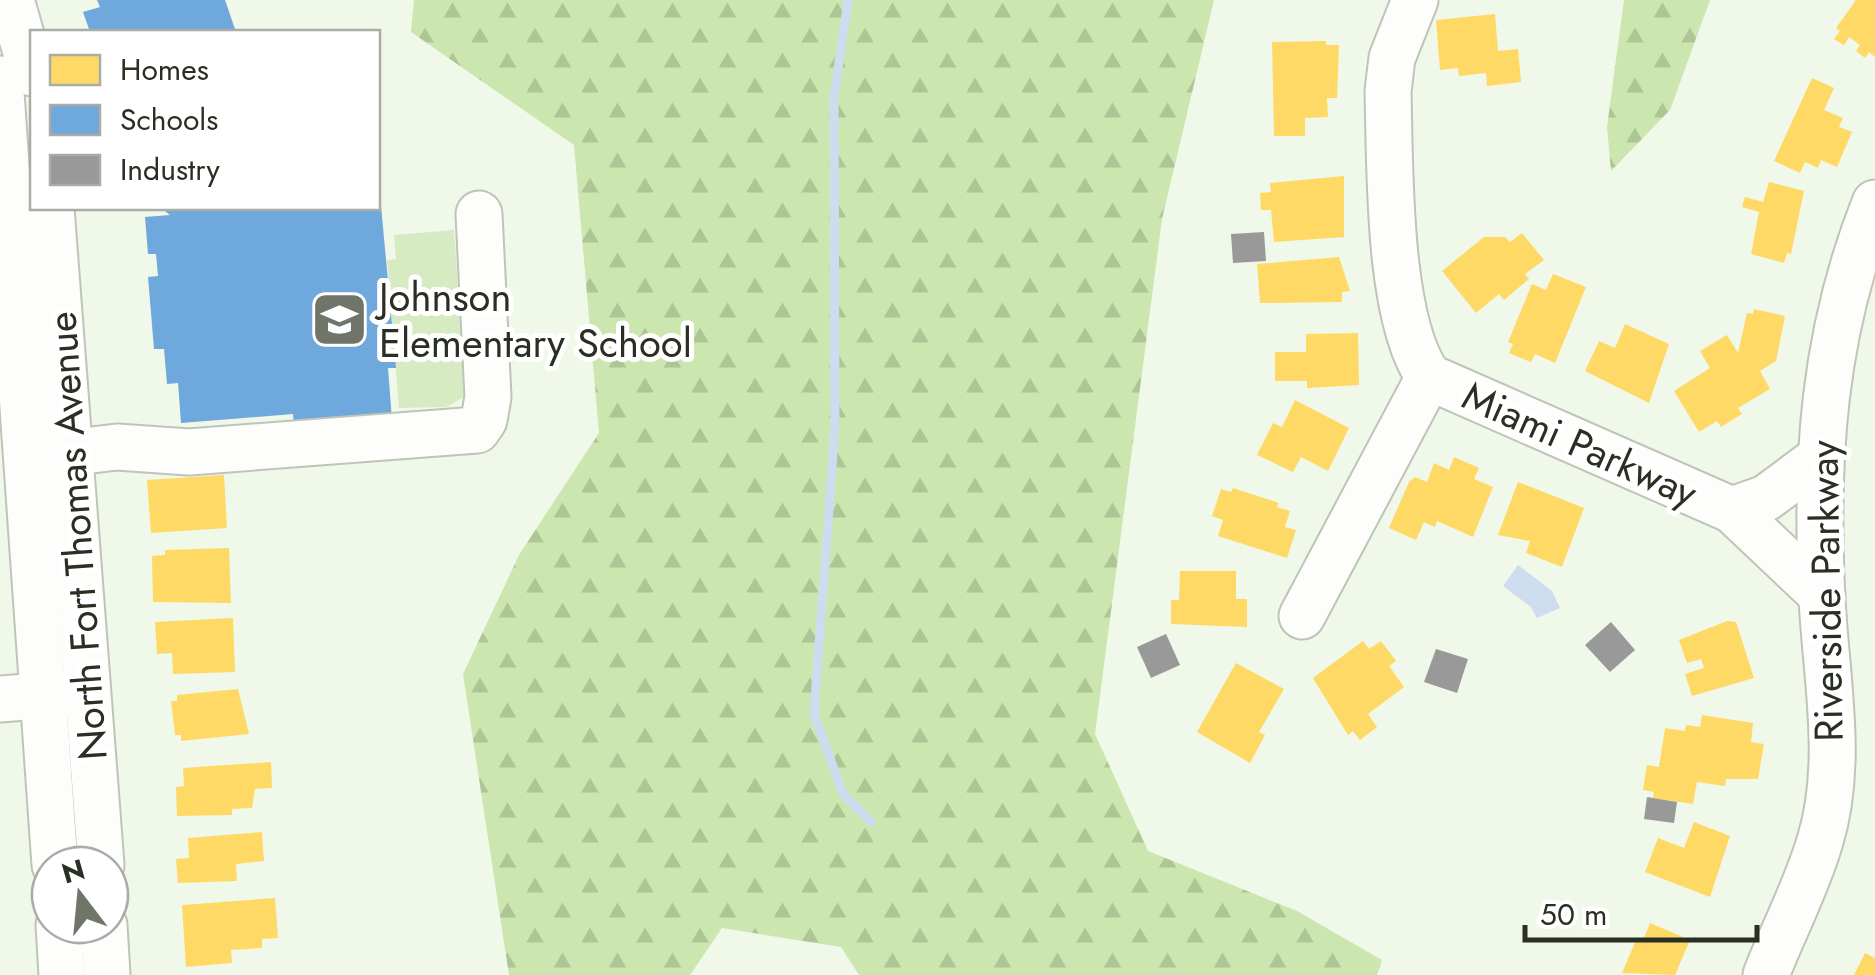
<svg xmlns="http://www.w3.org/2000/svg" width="1875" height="975" font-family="Jost,sans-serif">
	<defs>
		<pattern id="forest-firs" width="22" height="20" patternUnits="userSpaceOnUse" patternTransform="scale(2.5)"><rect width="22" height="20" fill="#cbe6ae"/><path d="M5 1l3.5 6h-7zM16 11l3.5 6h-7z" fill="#aec695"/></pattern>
	</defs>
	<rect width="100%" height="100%" fill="#f0f8e9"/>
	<g fill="url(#forest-firs)">
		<path d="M414,0h800l-52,219 -67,515 53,117 149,60 85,49 -5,15h-518l-18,-28 -119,-19 -32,47h-181l-46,-301 56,-119 80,-122 -25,-288 -163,-113z"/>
		<path d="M1624,0h86l-40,110 -59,61 -4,-44z"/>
	</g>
	<path fill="#d7ebc3" d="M454,230l12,166 -20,11 -47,1 -4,-47 6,-7 -1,-20 -7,1 -6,-75 9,-1 -2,-24z"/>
	<path fill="#cedcef" d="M1518,565l34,26 8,17 -23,10 -6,-11 -28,-21z"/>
	<g fill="#ffd966">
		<path d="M1856,0h19v57l-6,-5 -4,6 -9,-7 4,-6 -11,-8 -5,8 -10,-6 6,-8 -4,-3z"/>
		<path d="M1495,14l3,37 20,-2 3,33 -34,4 -1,-13 -27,3 -1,-8 -18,2 -4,-50z"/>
		<path d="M1326,41v4h13l-2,53h-10l1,19 -23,1v18h-31l-2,-94z"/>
		<path d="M1812,78l22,10 -10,22 19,8 -4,9 13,5 -15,35 -16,-7 -3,8 -13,-6 -5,11 -26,-12z"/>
		<path d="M1344,176v61l-70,5 -3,-32h-10l-1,-17 11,-1 -1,-9z"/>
		<path d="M1769,182l35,9 -13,63 -4,-1 -3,10 -33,-9 8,-42 -17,-5 3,-10 18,5z"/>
		<path d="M1522,233l22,27 -19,14 4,5 -25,21 -5,-6 -23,19 -34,-42 42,-34h21l5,5z"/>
		<path d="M1339,257l11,34 -8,1v10l-82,1 -3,-39z"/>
		<path d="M1553,274l33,13 -31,76 -20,-9 -4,8 -22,-9 4,-9 -5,-2 24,-58 14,6z"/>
		<path d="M1754,309l31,7 -9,45 -16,10 10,18 -32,19 4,6 -21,13 -4,-6 -18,11 -25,-41 36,-23 -10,-17 27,-16 11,18 9,-40 6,1z"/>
		<path d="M1625,324l44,20 -20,59 -64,-32 14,-30 16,7z"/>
		<path d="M1358,333l1,52 -52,3v-7h-32v-29h31v-18z"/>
		<path d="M1295,400l54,28 -21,43 -27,-14 -8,15 -36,-17 16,-32 9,4z"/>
		<path d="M1454,457l25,11 -5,11 19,8 -20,50 -36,-16 -2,6 -11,-5 -8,18 -27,-12 20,-46 6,-5 12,5 7,-19 15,7z"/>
		<path d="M224,475l3,53 -76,5 -4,-53z"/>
		<path d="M1518,482l66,26 -22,59 -36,-14 4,-12 -32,-6z"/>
		<path d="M1233,488l46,15 -2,4 13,4 -5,16 11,3 -9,28 -69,-22 5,-16 -11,-4 9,-27 10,3z"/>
		<path d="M229,548l2,55 -78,-1 -1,-46 13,-1v-5z"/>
		<path d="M1180,571h56v28h11v28l-76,-3v-24h8z"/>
		<path d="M233,618l2,54 -62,2 -1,-21 -15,1 -2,-32z"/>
		<path d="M1727,621l9,1 18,56 -62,18 -7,-22 19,-6 -3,-9 -14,4 -8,-23z"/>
		<path d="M1363,641l6,8 12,-8 15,20 -7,5 15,21 -36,27 9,13 -17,13 -7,-9 -5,4 -35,-57z"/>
		<path d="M1236,663l48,26 -25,43 6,3 -15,28 -53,-31z"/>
		<path d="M238,689l11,45 -68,7v-6h-6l-4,-34h6v-6z"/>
		<path d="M1702,715l51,8 -2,19 13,2 -6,35h-32l-1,7 -28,-4 -4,22 -40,-6 1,-6 -11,-2 4,-25 12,2 6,-39 20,3 1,-6 14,2z"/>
		<path d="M271,762l1,26 -17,1 -3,19 -20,1v6l-55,1 -1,-29 8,-1 -1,-18z"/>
		<path d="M1694,822l36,14 -20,61 -65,-25 13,-34 26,10z"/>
		<path d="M262,832l2,29 -28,3 1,17 -59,2 -2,-24 13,-1 -1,-20z"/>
		<path d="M275,898l3,40 -16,1v9l-31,2 1,13 -46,4 -4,-62z"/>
		<path d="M1650,923l40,17 -15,35 -53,-2 14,-33 6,3z"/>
		<path d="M1865,953l10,5v17h-21z"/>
	</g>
	<g fill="#6fa8dc">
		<path d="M97,0h128l11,32h-146l-7,-20 17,-5z"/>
		<path d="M378,173l18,195h-8l4,52 -98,8 -1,-14 -112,9 -3,-40 -11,1 -3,-35h-10l-6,-72 10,-1 -2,-22h-8l-3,-37 25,-2 -9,-7h217z"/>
	</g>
	<g fill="#999">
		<path d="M1264,232l2,29 -33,2 -2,-29z"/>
		<path d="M1611,622l24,28 -25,22 -25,-27z"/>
		<path d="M1166,634l14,31 -29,13 -14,-31z"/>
		<path d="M1436,649l32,10 -11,34 -33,-11z"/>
		<path d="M1647,797l30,5 -3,21 -30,-4z"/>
	</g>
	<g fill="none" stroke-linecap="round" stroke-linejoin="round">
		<path stroke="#cedcef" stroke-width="9" d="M848,0l-14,97 1,329 -21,288 29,80 28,28"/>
		<defs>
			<g id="minor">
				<path d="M11,0l21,73"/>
				<path d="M1415,0l-23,58 -4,33c2,73 -1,229 41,286l303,133 90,85"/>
				<path d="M0,79l55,786"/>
				<path d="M51,208l50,657"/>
				<path d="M67,453l50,-6 72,5 288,-22 7,-10 4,-23 -9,-183"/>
				<path d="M1732,510l34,-12 54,-40"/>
				<path d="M1302,616l127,-239"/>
				<path d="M0,699l74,-6"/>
				<path d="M59,925l3,50"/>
				<path d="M104,925l3,50"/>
				<path d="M1766,975c17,-44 41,-89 54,-134 24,-78 6,-163 2,-242 -7,-140 1,-265 53,-396"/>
			</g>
		</defs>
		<use href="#minor" stroke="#bec5b8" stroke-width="49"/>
		<use href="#minor" stroke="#fdfefc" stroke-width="45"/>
	</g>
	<defs>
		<symbol id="school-square" viewBox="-11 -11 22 22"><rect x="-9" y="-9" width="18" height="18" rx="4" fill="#6f7568" stroke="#fff"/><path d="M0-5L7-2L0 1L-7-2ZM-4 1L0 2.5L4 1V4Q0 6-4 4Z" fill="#fff"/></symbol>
	</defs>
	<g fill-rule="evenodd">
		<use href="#school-square" x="308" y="288" width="63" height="63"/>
	</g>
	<g text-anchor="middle" stroke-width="10" stroke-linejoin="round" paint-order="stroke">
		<g font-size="40" fill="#292f23" stroke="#fff" text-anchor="start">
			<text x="379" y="311">Johnson<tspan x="379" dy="46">Elementary School</tspan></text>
		</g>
		<g font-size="40" fill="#292f23" stroke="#fff">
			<text transform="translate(1580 444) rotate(24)" y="14">Miami Parkway</text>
			<text transform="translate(77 536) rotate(-94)" y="14">North Fort Thomas Avenue</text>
			<text transform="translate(1826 591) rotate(-91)" y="14">Riverside Parkway</text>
		</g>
	</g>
	<rect x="30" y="30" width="350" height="180" fill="#ffffff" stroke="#a9aca7" stroke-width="2.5"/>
	<rect x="50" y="55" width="50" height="30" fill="#ffd966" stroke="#a9aca7" stroke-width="2.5"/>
	<text x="120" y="80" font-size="30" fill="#292f23">Homes</text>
	<rect x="50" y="105" width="50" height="30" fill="#6fa8dc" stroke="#a9aca7" stroke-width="2.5"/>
	<text x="120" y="130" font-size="30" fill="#292f23">Schools</text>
	<rect x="50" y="155" width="50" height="30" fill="#999999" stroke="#a9aca7" stroke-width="2.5"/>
	<text x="120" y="180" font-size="30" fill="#292f23">Industry</text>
	<g transform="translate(80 895) rotate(344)"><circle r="48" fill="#ffffff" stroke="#a9aca7" stroke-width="2.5"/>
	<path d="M0-8L18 38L0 25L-18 38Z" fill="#6f7568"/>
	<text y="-15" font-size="28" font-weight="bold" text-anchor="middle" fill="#292f23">N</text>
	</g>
	<path d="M1525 925v15h232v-15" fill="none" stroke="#292f23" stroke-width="5"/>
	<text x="1540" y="925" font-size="30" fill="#292f23" stroke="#ffffff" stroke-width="8" paint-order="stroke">50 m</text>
</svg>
